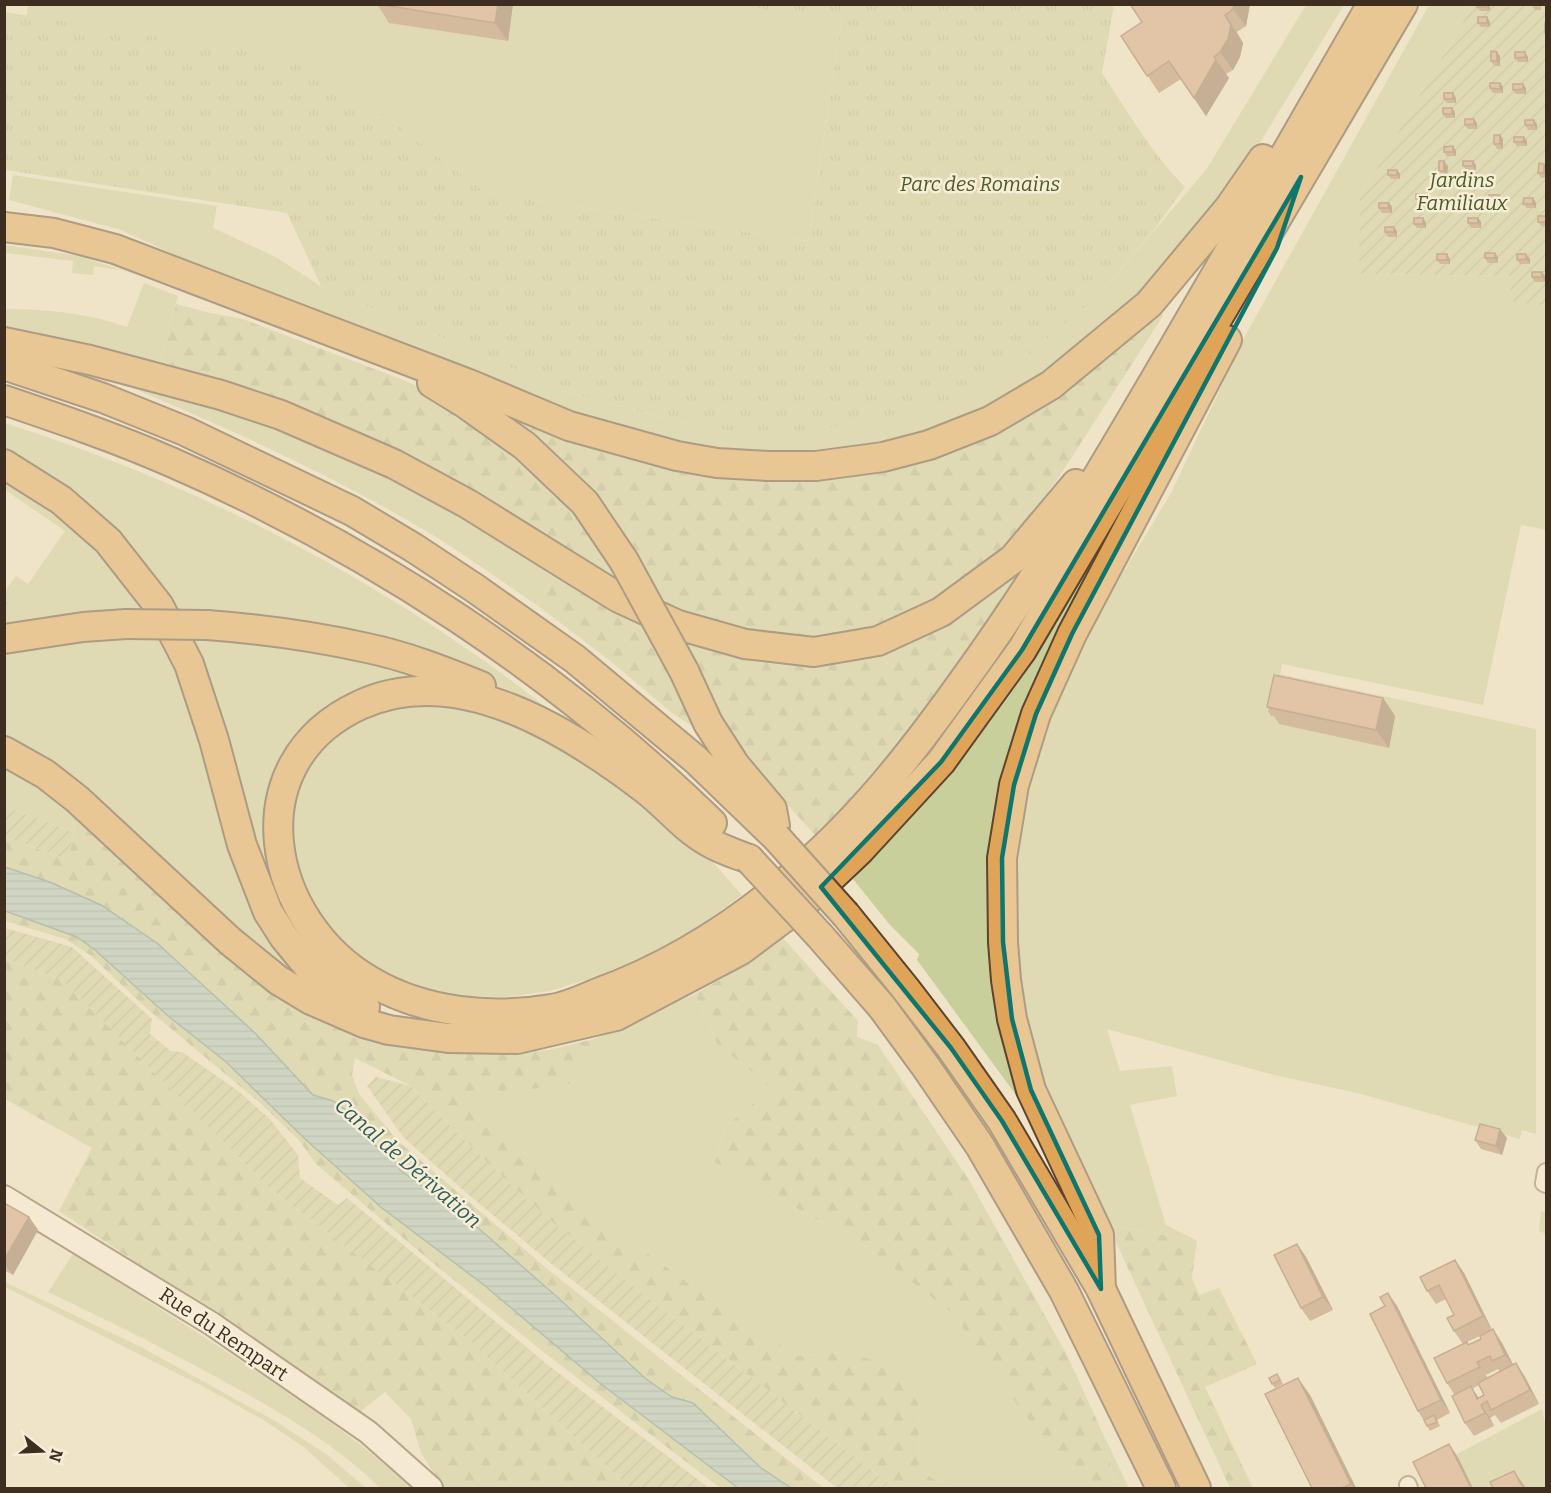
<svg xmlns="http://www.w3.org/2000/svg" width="1551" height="1493" font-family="Bitter,serif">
	<defs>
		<pattern id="forest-firs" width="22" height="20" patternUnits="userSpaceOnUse" patternTransform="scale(1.5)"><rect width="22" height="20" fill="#c9cf9b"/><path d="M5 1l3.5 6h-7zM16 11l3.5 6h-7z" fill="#aeb285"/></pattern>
		<pattern id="park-tufts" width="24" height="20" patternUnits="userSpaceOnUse" patternTransform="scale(1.5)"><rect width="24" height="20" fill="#c9cf9b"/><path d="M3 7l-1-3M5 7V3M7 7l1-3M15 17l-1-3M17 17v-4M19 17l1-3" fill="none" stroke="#aeb285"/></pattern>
		<pattern id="garden-furrows" width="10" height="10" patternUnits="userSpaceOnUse" patternTransform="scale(1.5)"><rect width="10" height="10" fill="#c9cf9b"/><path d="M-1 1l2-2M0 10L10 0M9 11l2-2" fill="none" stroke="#aeb285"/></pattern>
		<pattern id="water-rules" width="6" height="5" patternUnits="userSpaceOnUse" patternTransform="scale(1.5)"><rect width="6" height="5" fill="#a9c4bc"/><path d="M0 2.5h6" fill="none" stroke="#8ba098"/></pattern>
	</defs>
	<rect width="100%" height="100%" fill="#f0e4c8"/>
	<g fill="#c9cf9b">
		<path d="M28,4h698l116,14 -34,223 -322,-48 -173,-132 -286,-45z"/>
		<path d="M1306,5h38l-83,136 -48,69 -54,65 -57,58 -57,43 -63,37 -69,27 -60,13 -133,3 -121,-30 -335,-130 -143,-66 -112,-30 4,-25 204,31 -4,22 61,28 47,30 249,107 105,28 57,11 66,1 48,-9 30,-4 221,-123 109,-127z"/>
		<path d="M1429,5h44l-113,191v78l151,2v24l35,6v224l-25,-5 -38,180 -201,-41 -2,10 256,55v405l-14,-4 -2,9 -159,-45 -87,-19 -167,-46 13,42 52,-5 5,30 -47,9 36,120 31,16 -89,-16 -49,-89 -40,-134 -10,-154 42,-143 38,-76 82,-136 74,-157z"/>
		<path d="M5,245l75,11 65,22 -26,-8 -25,-4 -1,9 -21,-2 1,-12 -68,-8z"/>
		<path d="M144,283l34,13 -20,72 -153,-36v-23c40,0 84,4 122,18z"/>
		<path d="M110,375l226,70 223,124 -21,37c-34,-23 -67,-47 -102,-69 -104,-63 -215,-112 -327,-159z"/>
		<path d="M5,423c145,46 285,111 414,194 48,31 96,64 140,101l-68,-35 -321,-72 -165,-157z"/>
		<path d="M5,475l21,12 67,56 53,69 -141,16v-22l23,-22 37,-53 -60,-41z"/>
		<path d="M1116,523l-106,240 10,333 -4,-1 -99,-135 2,-6 -29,-29 -37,-46 82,-89 55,-68z"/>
		<path d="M162,636l146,351 -303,-245v-95l59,-10z"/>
		<path d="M185,636l108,8 146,36 -122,43 -43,157 9,25 16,31 -25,-34z"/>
		<path d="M423,701l80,15 77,42 115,84 47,53 -46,33 -48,26 -47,21 -51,16 -44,6 -41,-1 -37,-5 -31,-10 -39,-22 -43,-46 -25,-59v-37l8,-31 13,-28 43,-39z"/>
		<path d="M4,760l69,46 2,27 -70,-27z"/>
		<path d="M695,994l22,50 55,44 -46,38 -12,36 155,87 83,64 125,175h-130l-28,-19 -1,-66 -78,-51 -43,4 -94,-62 -142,-104 -94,-94 104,-12 23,-45z"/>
		<path d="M1541,1211l5,1v22l-7,-3z"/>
		<path d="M73,1254c69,43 137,86 205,132 47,32 92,64 135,102h-33c-43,-43 -96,-73 -149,-103 -60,-33 -121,-64 -183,-93z"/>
		<path d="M5,1282l136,65 136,75 49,32 40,34h-17l-44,-40 -40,-27 -59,-33 -199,-100 -2,-1z"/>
		<path d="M1542,1409l4,19v60h-73l-16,-34z"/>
		<path d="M1104,1436l25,52h-13z"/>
		<path d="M807,1475l17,13h-27z"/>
	</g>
	<g fill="url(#forest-firs)">
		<path d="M176,304l34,9 33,6 163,62 56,28 119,103 45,79 -118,-77 -350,-146z"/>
		<path d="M1157,309l6,7 -106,164 -44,57 -55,51 -53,31 -81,20 -74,-4 -89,-31 -192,-211 176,65h270z"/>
		<path d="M1027,560l-63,95 -56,80 -92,101 -64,-70 -28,-41 -45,-85 78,21h63z"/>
		<path d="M559,569l59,42 29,18 53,102 -28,-18 -63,-53 -71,-54z"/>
		<path d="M16,576l12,8 -23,22v-15z"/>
		<path d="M73,806l157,150 228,96 39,2 51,-4 46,-11 -23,45 -103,13 93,93 142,104 94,62 43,-4 47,11 31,40 1,66 28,19h-52l-238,-183 -106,-84 -61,-56 -79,-79 -56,-28 -3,17 7,19 39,47 147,126 262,208 -10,13h-6l-30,-20 -68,-65 -21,-6 -26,-18 -229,-197 -17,-12 -7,-13 -26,-17 -15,-25 -19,-14 -20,-6 -20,-23 -192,-167 -49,-22 -47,-16v-30l62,22 8,-26z"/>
		<path d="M5,911l72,26 18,13 73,66 57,45 79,77 78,69 102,78 117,99 137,104h-18l-179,-138 -113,-91 -112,-95 -17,-24 -40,-38 -113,-94 -56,-53 -25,-16 -60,-18z"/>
		<path d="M781,936l77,85 -1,16 21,8 91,135 98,175 37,81 12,52h-39l-125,-175 -83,-64 -155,-87 12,-36 46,-38 -55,-44 -22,-50 33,-19z"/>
		<path d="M4,959l58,21 206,207 198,151 164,150h-187l-22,-35 -10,-34 -26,-27 -25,20 -301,-201 33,-63 -87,-49z"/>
		<path d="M1108,1225l89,16 -5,37 7,17 20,-7 38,76 -52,23 48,101h-23z"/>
	</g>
	<path fill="url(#park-tufts)" d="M726,5h388l-12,68c26,39 50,81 83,114l-32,44 -56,66 -68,57 -79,45 -74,21 -30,4 -48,10 -66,-2 -57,-11 -105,-28 -249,-107 -34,-73 -282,-43v-158l308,49 173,132 322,48 34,-223z"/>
	<g fill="url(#garden-furrows)">
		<path d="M1473,5h73v301l-35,-5v-25l-152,-2 1,-78z"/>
		<path d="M5,806l70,27 -8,26 -62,-22z"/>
		<path d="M5,928l67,19 80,72 -2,15 21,17 11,1 55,38 32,28 29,37 2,23 38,27 9,-7 201,167 161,123h-79l-164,-150 -198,-151 -206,-207 -57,-21z"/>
		<path d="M376,1077l35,9 79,79 61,56 106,84 238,183h-58l-289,-227 -79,-66 -65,-57 -37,-52z"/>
	</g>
	<path fill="url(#water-rules)" stroke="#6f938a" stroke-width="1.5" d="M5,867l47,16 49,22 56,38 98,90 58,62 20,6 20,14 14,25 26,17 7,13 70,51 85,74 91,84 26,18 21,6 68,65 30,20h-53l-137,-104 -117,-99 -102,-77 -78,-70 -79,-77 -57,-45 -73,-66 -18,-13 -72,-26z"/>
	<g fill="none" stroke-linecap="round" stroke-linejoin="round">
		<defs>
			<g id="street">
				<path d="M1546,1172l-2,11 2,1"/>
				<path d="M1408,1485l1,3"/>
			</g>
			<path id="secondary" d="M4,1197l208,127 156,108 63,56"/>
			<g id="highway">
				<path d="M4,227l50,6 61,16 354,135 100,42 108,30 40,7 51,3h48l67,-9 46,-12 61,-24 61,-36 98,-81 80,-96 34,-49"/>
				<path d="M4,342l86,18 131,35 60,20 113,49 74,40 151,94 59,27 67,19 69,8 64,-11 63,-29 72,-53 63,-75"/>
				<path d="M4,365l99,33 82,33 167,80 62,37 62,41 99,70 120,100 81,78"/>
				<path d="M432,383l34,21 59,42 60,57 39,58"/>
				<path d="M4,400c56,19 112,38 167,62 200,87 385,209 541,361"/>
				<path d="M4,464l57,36 47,41 51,65 30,58 25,76 28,105 26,67 16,25 27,33 21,18 33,19"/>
				<path d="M207,625c54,4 107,11 160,23 39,8 77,23 114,38"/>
				<path d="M4,639l79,-12 43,-3"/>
				<path d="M684,671l24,52 27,42 37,44 3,17"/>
				<path d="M4,751l41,23 32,25 153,142 48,39 33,20 53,23 25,7 59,8 69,1 99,-23 125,-66 64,-48 55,-52 81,-88 81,-112 381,-646"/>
				<path d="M749,859c-13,-5 -29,-10 -42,-18 -23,-13 -41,-36 -62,-52 -75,-57 -187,-129 -285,-84 -126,58 -94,217 12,277 53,31 120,37 179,27 15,-2 30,-9 44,-15 69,-25 132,-63 188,-110 73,-59 129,-131 183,-207 48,-66 91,-134 133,-203 93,-155 182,-313 273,-470"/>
				<path d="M846,915l59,73 46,60 51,73 99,168 95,199"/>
				<path d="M820,936l62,71 44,60 54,79 84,145 97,197"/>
				<path d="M1101,1289l-2,-54 -68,-145 -19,-71 -6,-39 -3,-38 -1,-84 12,-73 22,-71 36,-80 155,-294"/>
			</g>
		</defs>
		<use href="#street" stroke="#8d765c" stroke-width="20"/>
		<use href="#secondary" stroke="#6f573f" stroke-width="26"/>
		<use href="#highway" stroke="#5b4430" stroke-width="32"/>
		<use href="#street" stroke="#faf1dc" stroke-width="16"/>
		<use href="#secondary" stroke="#faf1dc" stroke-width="22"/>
		<use href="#highway" stroke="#e0a458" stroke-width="28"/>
		<defs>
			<g id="highway-bridge">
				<path d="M624,561l60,110"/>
				<path d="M126,624l81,1"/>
				<path d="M776,837l70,78"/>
				<path d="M749,859l71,77"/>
			</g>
		</defs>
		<use href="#highway-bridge" stroke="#5b4430" stroke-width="32" stroke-linecap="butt"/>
		<use href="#highway-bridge" stroke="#e0a458" stroke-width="28"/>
	</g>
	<g fill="#b2896c" fill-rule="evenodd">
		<path d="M377,4h136l-5,37 -119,-18z"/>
		<path d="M1250,4l-4,22 -9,6 6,11 -3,14 -7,13 -7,4 3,4 -23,38 -25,-37 -22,14 -38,-57z"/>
		<path d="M1477,4h12l1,2v5h-10l-3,-4z"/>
		<path d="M1541,4v6h-6l-3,-4z"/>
		<path d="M1487,17l3,5v5h-9l-3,-4z"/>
		<path d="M1500,56v10h-6l-3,-5z"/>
		<path d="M1528,57v5h-10l-3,-4z"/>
		<path d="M1503,87v6h-10l-3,-5z"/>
		<path d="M1526,88v6h-10l-3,-4z"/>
		<path d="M1456,98v5h-9l-3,-4z"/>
		<path d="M1455,112v6h-9l-3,-4z"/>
		<path d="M1477,123v6h-9l-3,-4z"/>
		<path d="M1537,124v6h-9l-3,-5z"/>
		<path d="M1500,135l3,4v10h-6l-3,-5z"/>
		<path d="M1524,137l3,4v5h-10l-3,-4z"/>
		<path d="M1453,146l3,5v5h-9l-3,-4z"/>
		<path d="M1544,164l2,3v11h-5l-3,-5z"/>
		<path d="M1476,165v5h-9l-4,-4z"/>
		<path d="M1448,166l-1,10 -5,-1 -3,-4z"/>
		<path d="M1397,170l3,4v5h-9l-3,-4z"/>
		<path d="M1425,194l3,4v6h-9l-3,-5z"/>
		<path d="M1533,198l3,5v5h-9l-4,-4z"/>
		<path d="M1502,199v6h-10l-3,-5z"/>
		<path d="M1392,207v6h-10l-3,-5z"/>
		<path d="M1546,216v10h-5l-3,-4z"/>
		<path d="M1423,218l3,5v5h-9l-3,-4z"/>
		<path d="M1478,218l3,4v6h-10l-3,-5z"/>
		<path d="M1397,231v6h-9l-3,-5z"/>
		<path d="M1526,254l4,5v5h-10l-3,-4z"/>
		<path d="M1498,257v6h-10l-3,-5z"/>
		<path d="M1450,259v5h-10l-3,-4z"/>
		<path d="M1545,276v6h-10l-3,-5z"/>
		<path d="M1383,698l12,18 -6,32 -110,-24 -5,-8h-3l-3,-5 1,-2 -2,-2z"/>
		<path d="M1507,1138l-5,17 -21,-6 -6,-9z"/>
		<path d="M4,1203l25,14 9,13 -25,45 -9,-5z"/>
		<path d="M1297,1244l9,13 27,53 -23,11 -9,-13z"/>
		<path d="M1455,1260l9,13 28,57 10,13 11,22 3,-2 9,14 14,27 -38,19 -6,-8 -5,3 4,8 -20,10 -9,-13 -11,-29 -7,-11 16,-39 -9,-13v-16l-8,-16 -10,5 -9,-13zM1480,1336l1,3 -12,6 -2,-3zM1498,1369l2,3 -12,6 -2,-3zM1479,1385l5,10 -5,3 -7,-9z"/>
		<path d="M1397,1306l53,107 -13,7 3,6 -10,5 -12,-20z"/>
		<path d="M1280,1378l3,6 -8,4 -3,-4z"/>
		<path d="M1310,1395l46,93h-44z"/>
	</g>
	<g fill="#916f58">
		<path d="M498,4h15l-5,37 -13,-18z"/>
		<path d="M1234,4h16l-4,22 -13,-17z"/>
		<path d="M1487,4h2l1,2v5l-3,-4z"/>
		<path d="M1225,15l18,28 -3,14 -7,13 -13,-18z"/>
		<path d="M1487,17l3,5v5l-3,-4z"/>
		<path d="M1497,52l3,4v10l-3,-5z"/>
		<path d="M1525,52l3,5v5l-3,-5z"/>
		<path d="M1216,60l13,18 -23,38 -12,-18z"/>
		<path d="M1500,83l3,4v6l-3,-4z"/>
		<path d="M1523,84l3,4v6l-3,-5z"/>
		<path d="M1453,93l3,5v5l-3,-4z"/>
		<path d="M1452,108l3,4v6l-3,-4z"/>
		<path d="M1474,119l3,4v6l-3,-5z"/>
		<path d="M1534,120l3,4v6l-3,-5z"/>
		<path d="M1500,135l3,4v10l-3,-5z"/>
		<path d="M1524,137l3,4v5l-4,-4z"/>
		<path d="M1453,146l3,5v5l-3,-4z"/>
		<path d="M1444,161l4,5 -1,10 -3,-5z"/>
		<path d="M1473,161l3,4v5l-3,-4z"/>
		<path d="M1544,164l2,3v10l-2,-4z"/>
		<path d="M1397,170l3,4v5l-3,-4z"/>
		<path d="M1425,194l3,4v6l-3,-5z"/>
		<path d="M1499,195l3,4v6l-3,-5z"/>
		<path d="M1533,198l3,5v5l-3,-4z"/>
		<path d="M1389,203l3,4v6l-4,-5z"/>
		<path d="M1423,218l3,5v5l-3,-4z"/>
		<path d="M1478,218l3,4v6l-3,-5z"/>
		<path d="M1394,227l3,4v6l-3,-5z"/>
		<path d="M1495,253l3,4v6l-3,-5z"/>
		<path d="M1447,254l3,5v5l-3,-4z"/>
		<path d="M1526,254l4,5v5l-4,-5z"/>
		<path d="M1542,272l3,4v6l-3,-5z"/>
		<path d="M1383,698l12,18 -6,32 -13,-18z"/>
		<path d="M1500,1129l7,9 -5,17 -6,-9z"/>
		<path d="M29,1217l9,13 -25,45 -9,-12v-3z"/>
		<path d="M1297,1244l9,13 27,53 -10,-13z"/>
		<path d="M1455,1260l9,13 28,57 -9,-14z"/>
		<path d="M1388,1293l9,13 53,107 -9,-13z"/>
		<path d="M1493,1329l9,14 13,25 -10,-13z"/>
		<path d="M1516,1363l9,14 14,27 -9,-14z"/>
		<path d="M1298,1378l12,17 46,93h-2l-3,-4z"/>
		<path d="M1471,1386l9,14 1,5 9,13 4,8 -9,-13z"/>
		<path d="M1449,1444l9,13 15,31h-2z"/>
		<path d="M1514,1471l12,17h-3z"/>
	</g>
	<g fill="#cf9f7d" stroke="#916f58" stroke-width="1.5">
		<path d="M377,4h121l-3,19z"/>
		<path d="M1130,4h104l-1,5 -8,6 6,10 -3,14 -8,13 -6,5 2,3 -22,38 -25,-37 -22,15 -26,-40 21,-14z"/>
		<rect x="1477" y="4" width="10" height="3"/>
		<rect x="1478" y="17" width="9" height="6"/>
		<rect x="1545" y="23" width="1" height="10"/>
		<path d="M1491,51l6,1v9h-6z"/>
		<path d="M1515,52h10v5l-10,1z"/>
		<path d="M1490,83h10v6l-10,-1z"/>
		<path d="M1513,84h10v5l-10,1z"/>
		<rect x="1444" y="93" width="9" height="6"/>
		<rect x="1443" y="108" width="9" height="6"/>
		<path d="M1465,119h9v5l-9,1z"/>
		<rect x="1525" y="120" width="9" height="5"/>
		<rect x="1494" y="135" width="6" height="9"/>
		<path d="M1514,137h10l-1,5h-9z"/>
		<path d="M1453,146v6h-9v-5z"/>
		<rect x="1439" y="161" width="5" height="10"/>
		<rect x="1463" y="161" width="10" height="5"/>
		<path d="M1539,163l5,1v9h-6z"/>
		<rect x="1388" y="170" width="9" height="5"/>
		<rect x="1416" y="194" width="9" height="5"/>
		<rect x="1489" y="195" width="10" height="5"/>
		<path d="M1524,198h9v6h-10z"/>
		<path d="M1379,203h10l-1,5h-9z"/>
		<rect x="1538" y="216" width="8" height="6"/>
		<rect x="1414" y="218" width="9" height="6"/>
		<rect x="1468" y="218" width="10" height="5"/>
		<rect x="1385" y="227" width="9" height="5"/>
		<rect x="1485" y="253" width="10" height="5"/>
		<rect x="1437" y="254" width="10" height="6"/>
		<path d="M1517,254h9v5l-9,1z"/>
		<rect x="1532" y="272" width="10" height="5"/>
		<path d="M1274,675l109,23 -7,32 -109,-23z"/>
		<path d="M1480,1124l20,5 -4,17 -21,-6z"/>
		<path d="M4,1203l25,14 -25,43z"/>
		<path d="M1297,1244l26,53 -22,11 -27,-53z"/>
		<path d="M1455,1260l28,56 -29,15 -7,-13 7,-3 -15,-30 -12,6 -7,-14z"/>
		<path d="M1388,1293l53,107 -23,11 -48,-97 15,-8 -5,-9z"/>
		<path d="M1493,1329l12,26 -13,6 -2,-5 -13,6 3,5 -33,16 -13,-25 33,-16 1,3 13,-6 -1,-3z"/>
		<path d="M1516,1363l14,27 -39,20 -4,-9 -6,4 4,8 -20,10 -13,-27 19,-10 6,13 7,-4 -6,-12z"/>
		<path d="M1277,1374l3,6 -8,4 -3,-6z"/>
		<path d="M1298,1378l53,106 -9,4h-30l-47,-94z"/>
		<path d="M1434,1415l3,7 -10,4 -3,-6z"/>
		<path d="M1449,1444l22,44h-45l-13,-26z"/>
		<path d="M1514,1471l9,17h-32h2l-3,-6z"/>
	</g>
	<path d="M0 0H1551V1493H0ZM1301,177l-24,71 -205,386 -36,80 -22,71 -12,73 1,84 9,77 19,71 68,145 2,54 -99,-168 -51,-73 -130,-161 120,-125 81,-112z" fill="#f0e4c8" fill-opacity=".55" fill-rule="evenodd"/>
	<path fill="none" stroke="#0f766e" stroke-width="4.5" stroke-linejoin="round" d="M1301,177l-24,71 -205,386 -36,80 -22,71 -12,73 1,84 9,77 19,71 68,145 2,54 -99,-168 -51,-73 -130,-161 120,-125 81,-112z"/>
	<g text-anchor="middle" stroke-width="5" stroke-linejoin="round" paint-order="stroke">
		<g font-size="20" font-style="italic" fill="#4d5a26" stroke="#f7eed8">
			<text x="1462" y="187">Jardins<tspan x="1462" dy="23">Familiaux</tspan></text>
			<text x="980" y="191">Parc des Romains</text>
		</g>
		<g font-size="20" fill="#3d2e20" stroke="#f7eed8">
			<text transform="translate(224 1334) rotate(34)" y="7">Rue du Rempart</text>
		</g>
		<g font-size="21" font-style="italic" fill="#2f5d5a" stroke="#f7eed8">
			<text transform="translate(408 1163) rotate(41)" y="7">Canal de Dérivation</text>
		</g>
	</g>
	<rect width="1551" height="1493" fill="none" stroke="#3d2e20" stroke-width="12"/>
	<g transform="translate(42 1451) rotate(108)" stroke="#f7eed8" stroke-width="4.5" paint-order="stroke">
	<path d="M0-4.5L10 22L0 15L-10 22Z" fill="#3d2e20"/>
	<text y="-9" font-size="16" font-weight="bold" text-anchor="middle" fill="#3d2e20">N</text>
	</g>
</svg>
